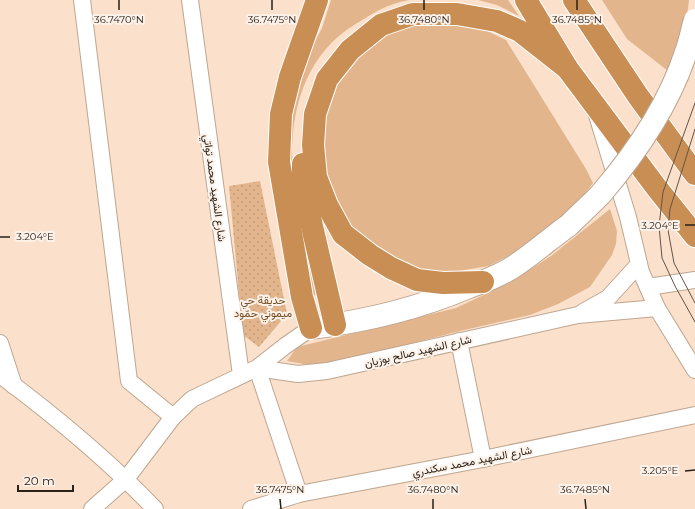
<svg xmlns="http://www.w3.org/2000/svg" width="695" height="509" font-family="Montserrat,Vazirmatn,sans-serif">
	<defs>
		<pattern id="garden-dots" width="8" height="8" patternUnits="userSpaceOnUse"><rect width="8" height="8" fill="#e2b58c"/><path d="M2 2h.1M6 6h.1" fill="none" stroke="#c29b78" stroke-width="1.8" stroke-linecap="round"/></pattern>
	</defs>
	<rect width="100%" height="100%" fill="#fbe1cb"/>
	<g fill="#e2b58c">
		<path d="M331,0h78c-23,4 -35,13 -55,25 -45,28 -62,77 -62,130 1,22 7,44 11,66 4,24 9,49 13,74l-6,1 -20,-112 -3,-60 14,-47 9,-26 12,-23z"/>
		<path d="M478,0h30l11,16 -22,-11z"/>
		<path d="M602,0h87l-2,16 -19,55 -41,-32z"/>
		<path d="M430,19l53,10 23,11 80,129 7,14 -12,16 -48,42 -21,13 -23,12 -37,6 -37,-2 -61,-32 -35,-68 8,-82 44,-50z"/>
		<path d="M610,209l7,22 -1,13 -4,11 -22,32 -32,17 -28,11 -74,17 -78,20 -43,10 -26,3 -22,-4 10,-14 159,-39 55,-26 40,-26z"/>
	</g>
	<path fill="url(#garden-dots)" d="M260,181l27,133 -28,33 -16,-12 -14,-149z"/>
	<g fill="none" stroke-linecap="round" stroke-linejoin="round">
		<defs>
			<g id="street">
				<path d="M82,0l47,381 44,36"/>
				<path d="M190,0l51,375"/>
				<path d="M596,112l32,105 13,55 16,36 38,62"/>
				<path d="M648,287l47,-7"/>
				<path d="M583,312l25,-14 31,-34"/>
				<path d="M459,341l24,118"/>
				<path d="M0,343l14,43"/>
				<path d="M0,375c55,41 108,85 155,134"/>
				<path d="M299,494l-42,-126 41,6 29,-3 251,-56 79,-7"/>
				<path d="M92,509l34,-30 47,-62 19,-18 65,-31 28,-22 26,-18"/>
				<path d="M251,509l48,-15 184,-35 212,-44"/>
			</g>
			<path id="secondary" d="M311,328c56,-7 106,-19 158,-41 16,-6 33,-12 47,-22 18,-12 35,-27 53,-40"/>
			<g id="highway">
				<path d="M526,0l41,68 89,119 39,49"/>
				<path d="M574,0l64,96 57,78"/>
				<path d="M303,164v16l8,42 24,103"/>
				<path d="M483,282l-40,1 -26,-3 -26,-12 -21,-13 -27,-21 -16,-29 -11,-28 -3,-32 2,-31 12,-35 23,-29 31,-25 32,-11h44l40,7 23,10 47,37"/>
				<path d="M311,328l-9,-31 -23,-135 2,-48 9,-37 27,-77"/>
			</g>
		</defs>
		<use href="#street" stroke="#bea690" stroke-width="18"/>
		<use href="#secondary" stroke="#bea690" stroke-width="24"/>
		<use href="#highway" stroke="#fff" stroke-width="24"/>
		<use href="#street" stroke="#fff" stroke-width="16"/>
		<use href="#secondary" stroke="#fff" stroke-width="22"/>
		<use href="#highway" stroke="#c98e54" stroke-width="22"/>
		<g stroke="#625448" stroke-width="1">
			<path d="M695,103l-32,89 -4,34 3,32 13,28 20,36"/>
			<path d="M695,129l-25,80 -2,21 6,33 21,40"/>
		</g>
		<defs>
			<path id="secondary-bridge" d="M569,225c10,-10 21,-20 31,-30 36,-42 69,-90 86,-143 4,-10 6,-22 9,-32"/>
		</defs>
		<use href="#secondary-bridge" stroke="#bea690" stroke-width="24" stroke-linecap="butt"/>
		<use href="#secondary-bridge" stroke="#fff" stroke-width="22"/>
	</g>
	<path fill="none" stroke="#2a2119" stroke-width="1.5" d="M119,0v10M272,0v10M424,0v10M577,0v10M685,225h10M0,237h10M685,471l10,-1M280,499l1,10M433,499v10M585,499l1,10"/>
	<g text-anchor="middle" stroke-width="4" stroke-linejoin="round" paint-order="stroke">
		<g font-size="11" fill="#2a2119" stroke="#fcf2e9">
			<text transform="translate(215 188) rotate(82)" y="4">شارع الشهيد محمد تواتي</text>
			<text transform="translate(418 351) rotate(-13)" y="4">شارع الشهيد صالح بوزيان</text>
			<text transform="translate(472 461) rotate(-11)" y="4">شارع الشهيد محمد سكندري</text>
		</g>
		<g font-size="11" fill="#754c21" stroke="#fcf2e9">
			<text x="263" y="304">حديقة حي<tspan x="263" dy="13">ميموني حمّود</tspan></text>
		</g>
	</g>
	<g font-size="10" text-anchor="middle" fill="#2a2119" stroke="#fcf2e9" stroke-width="4" stroke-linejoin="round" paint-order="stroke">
		<text x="119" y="23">36.7470°N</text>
		<text x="272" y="23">36.7475°N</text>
		<text x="424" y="23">36.7480°N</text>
		<text x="577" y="23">36.7485°N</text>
		<text x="660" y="229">3.204°E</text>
		<text x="35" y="240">3.204°E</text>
		<text x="660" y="474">3.205°E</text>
		<text x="280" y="493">36.7475°N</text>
		<text x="433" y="493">36.7480°N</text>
		<text x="585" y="493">36.7485°N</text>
	</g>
	<path d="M18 485v6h55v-6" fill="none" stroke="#2a2119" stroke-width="2"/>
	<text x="24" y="485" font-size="12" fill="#2a2119" stroke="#fcf2e9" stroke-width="3" paint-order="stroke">20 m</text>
</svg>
